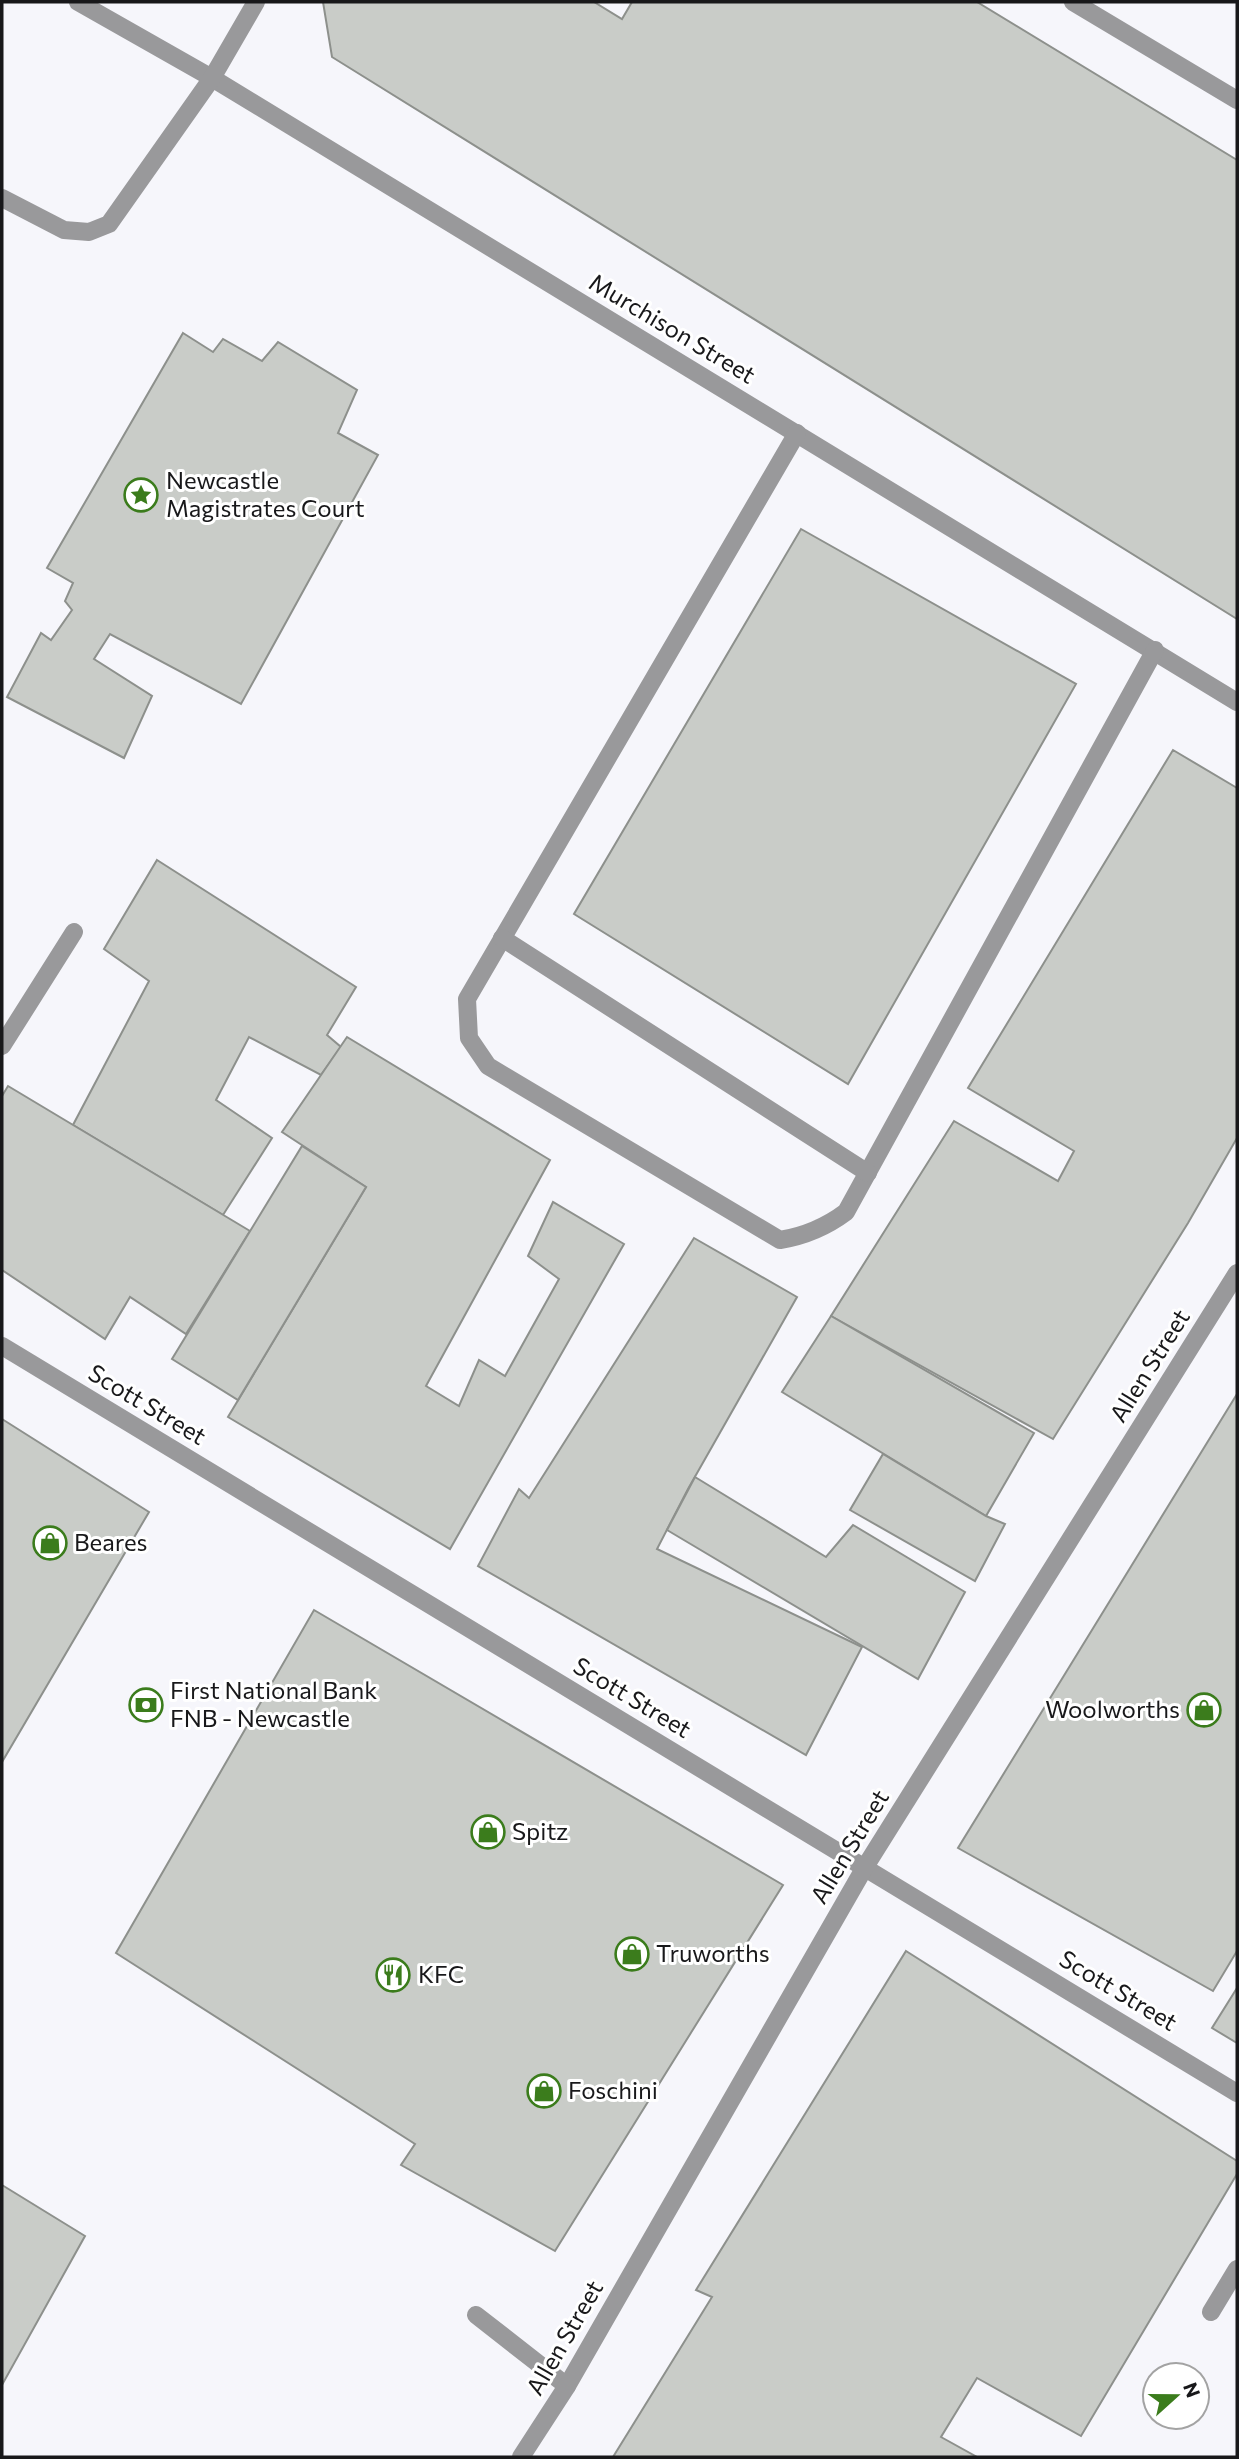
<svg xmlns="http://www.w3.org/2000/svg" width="1239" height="2459" font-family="Commissioner,sans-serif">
	<rect width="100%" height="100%" fill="#f6f6fb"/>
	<g fill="#c9ccc8" stroke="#8d908c" stroke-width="2">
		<path d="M323,2h271l28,17 10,-17h345l260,158v459l-905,-562z"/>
		<path d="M183,333l30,19 10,-13 39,22 16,-19 79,48 -19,43 40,22 -137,249 -131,-70 -16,25 58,37 -28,62 -117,-61 34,-64 10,7 21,-30 -7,-9 8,-18 -26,-15z"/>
		<path d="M801,529l275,155 -228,400 -274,-170z"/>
		<path d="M1173,750l64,38v350l-49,85 -135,216 -222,-123 123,-195 104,60 16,-30 -106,-63z"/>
		<path d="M157,860l199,127 -29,48 14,12 -20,28 -72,-38 -33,63 56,38 -49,77 -150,-90 76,-144 -45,-32z"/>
		<path d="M347,1037l203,123 -124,226 33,20 20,-46 26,16 54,-97 -31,-23 25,-54 71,42 -174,305 -222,-132 138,-230 -84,-55z"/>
		<path d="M8,1086l242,145 -64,103 -56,-37 -25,42 -103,-69v-174z"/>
		<path d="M302,1146l64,41 -128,213 -66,-41z"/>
		<path d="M694,1238l103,59 -109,192 -31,60 205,98 -56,108 -328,-189 41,-77 10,9z"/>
		<path d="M831,1316l203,117 -48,83 -204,-124z"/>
		<path d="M1237,1394v557l-24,40 -255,-143z"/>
		<path d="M2,1419l147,93 -147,250z"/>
		<path d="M883,1454l103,62 19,8 -30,57 -125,-71z"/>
		<path d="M695,1477l131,80 27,-32 112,67 -47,87 -251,-149z"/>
		<path d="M314,1610l469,275 -228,366 -154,-86 14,-21 -299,-191z"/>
		<path d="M906,1951l331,210v13l-156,262 -104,-58 -36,59 36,20h-364l99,-160 -16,-7z"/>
		<path d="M1237,1988v55l-25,-15z"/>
		<path d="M2,2185l83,51 -83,149z"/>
	</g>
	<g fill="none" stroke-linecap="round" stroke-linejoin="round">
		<g stroke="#99999b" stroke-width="18">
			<path d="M78,2l134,76 1025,624"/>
			<path d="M1073,2l164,98"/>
			<path d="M2,198l62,32 25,2 20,-8 103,-146 44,-76"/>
			<path d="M797,433l-330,566 2,39 19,28 292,174c25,-4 46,-13 66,-28l309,-562"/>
			<path d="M502,938l366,235"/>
			<path d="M2,1046l72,-114"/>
			<path d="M2,1346l1235,747"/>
			<path d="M1211,2312l26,-43"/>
			<path d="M476,2315l91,71"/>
			<path d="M521,2457l46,-71 298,-519 372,-594"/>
		</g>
	</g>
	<defs>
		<symbol id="sight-ring" viewBox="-11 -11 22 22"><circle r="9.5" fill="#fff" stroke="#3b7c1c" stroke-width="1.5"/><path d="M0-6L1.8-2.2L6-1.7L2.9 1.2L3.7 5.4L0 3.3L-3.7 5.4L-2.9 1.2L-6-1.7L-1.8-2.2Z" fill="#3b7c1c"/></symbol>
		<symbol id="shop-ring" viewBox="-11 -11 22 22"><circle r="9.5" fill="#fff" stroke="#3b7c1c" stroke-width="1.5"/><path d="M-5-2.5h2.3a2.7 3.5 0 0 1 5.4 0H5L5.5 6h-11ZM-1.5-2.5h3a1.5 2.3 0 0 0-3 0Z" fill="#3b7c1c"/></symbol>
		<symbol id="bank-ring" viewBox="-11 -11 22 22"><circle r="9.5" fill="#fff" stroke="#3b7c1c" stroke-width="1.5"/><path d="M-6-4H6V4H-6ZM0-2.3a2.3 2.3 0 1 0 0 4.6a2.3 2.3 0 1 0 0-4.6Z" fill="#3b7c1c"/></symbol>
		<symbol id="restaurant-ring" viewBox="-11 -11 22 22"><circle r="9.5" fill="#fff" stroke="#3b7c1c" stroke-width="1.5"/><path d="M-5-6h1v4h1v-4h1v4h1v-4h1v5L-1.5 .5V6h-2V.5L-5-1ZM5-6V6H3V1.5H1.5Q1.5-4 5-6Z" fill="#3b7c1c"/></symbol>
	</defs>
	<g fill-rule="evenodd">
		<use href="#sight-ring" x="122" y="476" width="38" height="38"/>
		<use href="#shop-ring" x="31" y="1524" width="38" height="38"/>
		<use href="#bank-ring" x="127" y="1686" width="38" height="38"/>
		<use href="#shop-ring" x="1185" y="1691" width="38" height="38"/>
		<use href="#shop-ring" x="469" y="1813" width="38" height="38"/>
		<use href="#shop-ring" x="613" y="1935" width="38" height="38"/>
		<use href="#restaurant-ring" x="374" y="1956" width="38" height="38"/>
		<use href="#shop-ring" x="525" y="2072" width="38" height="38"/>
	</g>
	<g text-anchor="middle" stroke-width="6" stroke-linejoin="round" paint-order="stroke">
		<g font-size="24" fill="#18181a" stroke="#fff">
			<text transform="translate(672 329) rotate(31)" y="8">Murchison Street</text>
			<text transform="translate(1150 1366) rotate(-58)" y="8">Allen Street</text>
			<text transform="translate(147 1405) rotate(31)" y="8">Scott Street</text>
			<text transform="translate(632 1698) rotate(31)" y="8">Scott Street</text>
			<text transform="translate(850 1847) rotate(-59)" y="8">Allen Street</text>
			<text transform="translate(1118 1991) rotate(31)" y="8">Scott Street</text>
			<text transform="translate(565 2338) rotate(-60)" y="8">Allen Street</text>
		</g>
		<g font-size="24" fill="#18181a" stroke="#fff" text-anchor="start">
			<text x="166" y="489">Newcastle<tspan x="166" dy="28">Magistrates Court</tspan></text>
			<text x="74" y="1551">Beares</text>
			<text x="170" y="1699">First National Bank<tspan x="170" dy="28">FNB - Newcastle</tspan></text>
			<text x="1180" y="1718" text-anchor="end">Woolworths</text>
			<text x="512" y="1840">Spitz</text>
			<text x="656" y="1962">Truworths</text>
			<text x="418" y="1983">KFC</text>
			<text x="568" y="2099">Foschini</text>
		</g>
	</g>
	<rect width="1239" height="2459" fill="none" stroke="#18181a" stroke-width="7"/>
	<g transform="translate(1176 2396) rotate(69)"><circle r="33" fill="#ffffff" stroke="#a3a3a3" stroke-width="2"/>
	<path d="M0-5L12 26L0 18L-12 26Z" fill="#3b7c1c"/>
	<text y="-10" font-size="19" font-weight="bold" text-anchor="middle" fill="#18181a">N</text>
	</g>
</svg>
